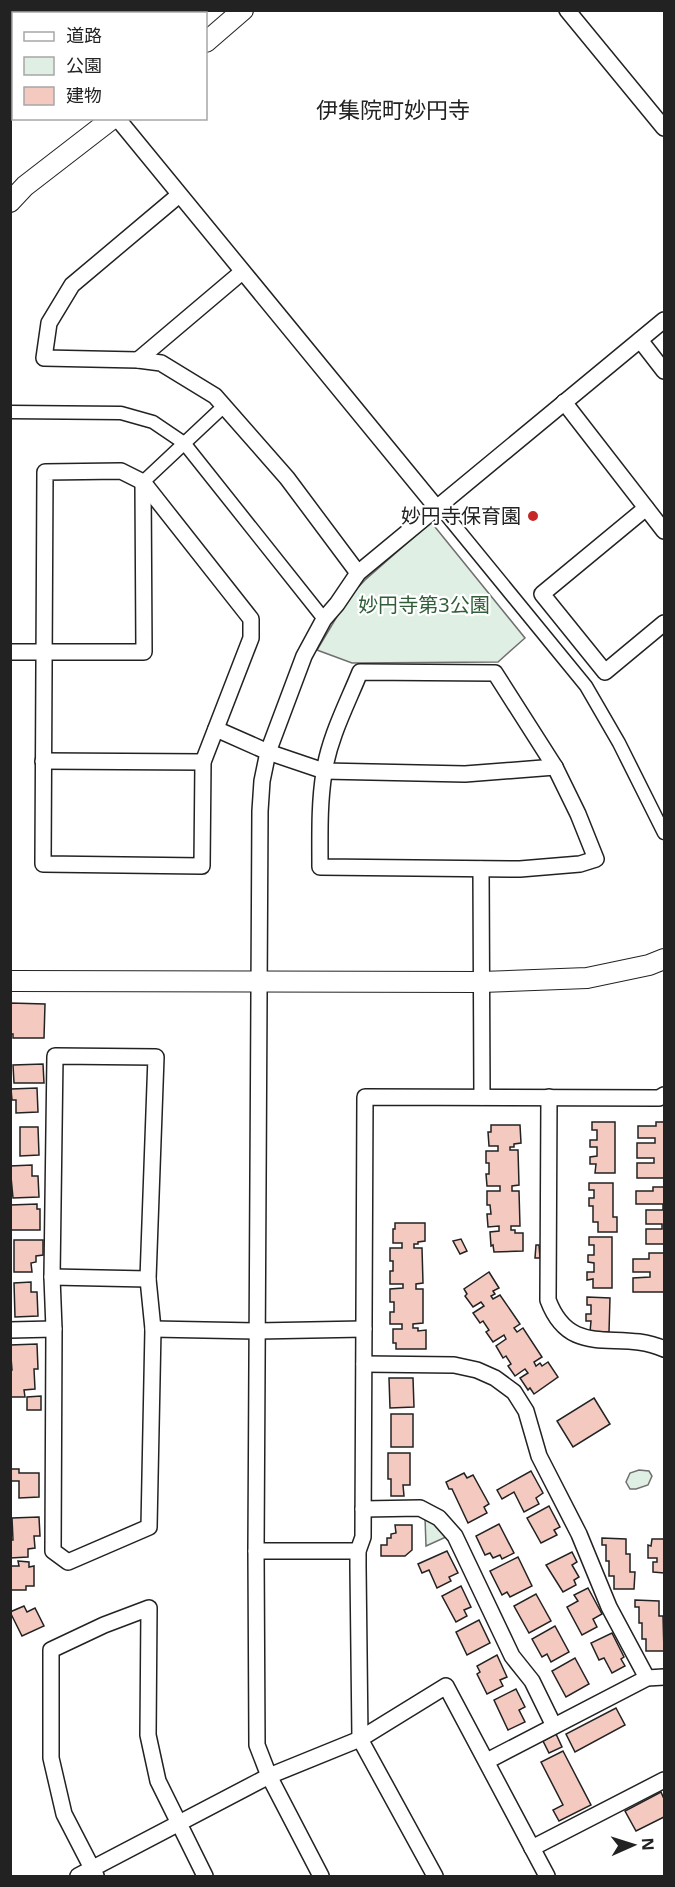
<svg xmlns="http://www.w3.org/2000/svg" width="675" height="1887" font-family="'Noto Sans','Noto Sans JP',sans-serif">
	<rect width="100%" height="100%" fill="#fff"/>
	<g fill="#e0efe3" stroke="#6f6f6f" stroke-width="1.5">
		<path d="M431,522l94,116 -27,24 -146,1 -35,-13 31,-52 17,-18z"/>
		<path d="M639,1470l10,1 3,5 -4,9 -12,4h-6l-4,-7 4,-9z"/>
		<path d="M425,1517l13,10 8,10 -20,9z"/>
	</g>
	<g fill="#f3c9c0" stroke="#222" stroke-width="1.5">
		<path d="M10,1003l35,1 -1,34h-31v-4h-3z"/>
		<path d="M43,1064l1,19h-30l-1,-18z"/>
		<path d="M37,1088l1,24 -22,1v-13h-4l-1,-11z"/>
		<path d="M592,1122h23v51h-20l1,-9h-6v-7l7,-1v-9h-7v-7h7v-10h-5z"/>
		<path d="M656,1122h8v56h-27v-15h17v-5h-17v-15h18v-5h-17v-12h18z"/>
		<path d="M491,1125h29l1,18 -7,1v3h-4v3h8l1,35 -7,1v5h7l1,35h-9v4h4v3h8v18l-29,1 -1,-7 -2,1 -1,-14 9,-1v-5l-11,1 -1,-13h4l-1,-9h-3v-14h13v-5h-13l-1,-12h3v-11h-3v-12h12v-5h-9l-1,-14h3z"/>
		<path d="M20,1127h18l1,28 -19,1z"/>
		<path d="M32,1165v11h6l1,21 -26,1 -3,-32z"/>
		<path d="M589,1183h24v34h4v15h-19v-10h-5v-16h-4v-8h5v-8h-5z"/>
		<path d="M653,1187h11v57h-18v-15h16v-5h-16v-14h17v-6h-27v-13h17z"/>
		<path d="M37,1204v5h3v21h-30v-25z"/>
		<path d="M395,1223h30v18l-7,1v2h-4v4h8l1,35 -7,1v5h7v34l-10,1v4h5v3l8,-1v19h-30v-6h-3v-14h9v-5h-12v-12h4v-10h-4v-13l13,-1v-4h-13v-13h3v-10h-3v-13h12v-5h-9v-14h2z"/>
		<path d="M589,1237h23v51h-19v-9l-6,1v-8h7v-9l-6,-1v-7h6v-10h-5z"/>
		<path d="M461,1239l6,12 -7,3 -7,-13z"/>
		<path d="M14,1240h29v15l-7,1v6l-5,1 1,9h-18z"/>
		<path d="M536,1245h3l1,13h-5z"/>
		<path d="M649,1253h15v39h-31v-14l17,-1v-5h-17v-13h16z"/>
		<path d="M489,1272l10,16 -6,3 2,3 -4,2 2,3 7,-4 20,29 -6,4 3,4 6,-4 19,29 -8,5 2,4 4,-3 2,3 6,-4 10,15 -24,17 -4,-6 -2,2 -8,-12 8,-5 -3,-4 -10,7 -7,-10 3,-2 -5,-8 -3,2 -7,-12 10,-7 -2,-4 -11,7 -7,-10 3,-2 -6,-9 -3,2 -7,-10 11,-7 -3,-4 -8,5 -8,-11 2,-2 -3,-5z"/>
		<path d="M31,1282v10h6l1,24 -23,1 -1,-34z"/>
		<path d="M587,1297l23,1 -1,34h-19l1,-11h-5v-7h5v-9h-4z"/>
		<path d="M37,1344l1,25h-4l1,20 -11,1 1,7h-15v-27h2l-2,-25z"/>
		<path d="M389,1378h24l1,29 -24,1z"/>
		<path d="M41,1396v14h-14v-13z"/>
		<path d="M594,1398l16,26 -37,23 -16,-26z"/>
		<rect x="391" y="1414" width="22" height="33"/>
		<path d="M388,1453h22v32h-7l1,11h-13v-17h-3z"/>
		<path d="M10,1469h9v4h20v24l-20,1v-17h-9z"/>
		<path d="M531,1471l12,22 -7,5 3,6 -15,8 -10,-20 -12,7 -5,-9z"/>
		<path d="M464,1473l3,5 6,-3 16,29 -5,3 3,6 -19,10 -16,-34h-3l-3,-7z"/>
		<path d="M549,1506l11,21 -6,3 3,5 -16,8 -14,-25z"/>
		<path d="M39,1517l1,19h-6l1,12 -7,1v8l-18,1v-18h3l-1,-22z"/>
		<path d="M499,1524l15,29 -12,6 -2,-4 -7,3 -3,-5 -5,2 -9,-19z"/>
		<path d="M395,1525h17v25l-7,6h-24v-11h6v-7h4v-4l5,-1z"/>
		<path d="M602,1538l24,1v15h4v18h5l-1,17h-20v-13h-5v-15h-3v-16h-4z"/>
		<path d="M652,1539h12v34l-11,-1v-10h4v-4h-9v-13l3,1z"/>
		<path d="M447,1551l11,22 -9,4 2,4 -14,7 -8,-18 -7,3 -4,-9z"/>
		<path d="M572,1552l5,10 -5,3 7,12 -5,3 2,5 -13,7 -17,-27z"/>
		<path d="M518,1557l14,29 -22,11 -3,-5 -5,3 -12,-24z"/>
		<path d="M18,1561l11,1v5l5,-1v20h-8v4h-16v-24h9z"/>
		<path d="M461,1586l10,21 -7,3 3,6 -11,6 -14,-26z"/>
		<path d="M588,1588l14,26 -9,5 4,8 -15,8 -15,-28 11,-6 -4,-6z"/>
		<path d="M536,1594l15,27 -22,12 -15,-27z"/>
		<path d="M635,1600l24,1v15h4l1,35h-18v-12h-4v-16h-3v-16h-4z"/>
		<path d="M24,1606l3,6 8,-4 9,18 -22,10 -12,-24z"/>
		<path d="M479,1620l11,23 -23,12 -11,-23z"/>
		<path d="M555,1626l14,26 -18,10 -4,-8 -5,3 -10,-18z"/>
		<path d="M612,1633l12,24 -3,2 4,7 -13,7 -8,-15 -5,2 -8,-17z"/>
		<path d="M497,1655l10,22 -7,3 3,6 -16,8 -10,-20 3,-2 -3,-6z"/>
		<path d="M575,1658l14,26 -23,13 -14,-26z"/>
		<path d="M516,1689l9,18 -6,3 6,12 -17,8 -14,-30z"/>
		<path d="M616,1708l9,17 -50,27 -9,-18z"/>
		<path d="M556,1734l6,13 -13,6 -6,-12z"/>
		<path d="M563,1751l28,54 -32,16 -6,-11 10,-5 -22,-43z"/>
		<path d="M661,1792l3,7v18l-28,14 -11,-20z"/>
	</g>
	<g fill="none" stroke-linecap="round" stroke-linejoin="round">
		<defs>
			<g id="pedestrian">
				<path d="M10,412l111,1 32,9 31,21 140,176"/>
				<path d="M143,482l81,-76"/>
				<path d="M438,505l148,181 33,57 45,90"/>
			</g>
			<g id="minor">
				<path d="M30,10l2,4"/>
				<path d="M567,10l97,118"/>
				<path d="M117,118l319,389"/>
				<path d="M179,195l-107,90 -23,38 -5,35 94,2 23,3 54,33 72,82 71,95"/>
				<path d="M640,340l24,31"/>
				<path d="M138,360l104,-88"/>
				<path d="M564,402l100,129"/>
				<path d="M121,471l22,11 108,137v19l-48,124 -1,104 -159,-2 2,-392z"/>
				<path d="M646,508l-104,86 63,78 59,-49"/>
				<path d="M10,652h134l-1,-170"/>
				<path d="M360,672l135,1 60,94 23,47 18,45 -16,5 -60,5 -200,-2c0,-31 -1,-63 4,-94 5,-35 23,-69 36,-101z"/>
				<path d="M216,729l52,23 56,19 141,3 90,-7"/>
				<path d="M43,761l160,1"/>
				<path d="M481,869l1,228"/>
				<path d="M55,1056l101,1 -8,222 5,50 -4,198 -81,35 -15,-11 1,-222 -2,-52z"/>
				<path d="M549,1097l-1,203c23,61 70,28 116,49"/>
				<path d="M52,1277l96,2"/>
				<path d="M153,1329l104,2 107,-2"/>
				<path d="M10,1330l44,-1"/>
				<path d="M364,1364l90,1 23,5 18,8 19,14 12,19 13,45 40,78 30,73 38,71"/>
				<path d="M363,1509l57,-1 19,10 16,18 57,120 20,25 22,45"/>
				<path d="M256,1551h102"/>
				<path d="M487,1761l160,-83 17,-1"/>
				<path d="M532,1848l132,-68"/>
				<path d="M78,1876l191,-100 91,-37 86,-53 101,190"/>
				<path d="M96,1876l-32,-62 -13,-56v-108l53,-25 45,-17 -1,127 10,46 47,95"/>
				<path d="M321,1876l-52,-100 -12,-31 -1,-194 4,-740 2,-30 6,-29 36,-96 20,-37 13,-15 21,-31 306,-253"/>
				<path d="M435,1876l-75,-137 -2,-172v-16l5,-14 2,-440 294,1 5,-3"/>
			</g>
			<g id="tertiary">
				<path d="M206,42l37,-32"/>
				<path d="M10,202l15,-16 88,-68"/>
				<path d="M10,981l471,1 106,-4 62,-13 15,-6"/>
			</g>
		</defs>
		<use href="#pedestrian" stroke="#222" stroke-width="15"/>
		<use href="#minor" stroke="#222" stroke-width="18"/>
		<use href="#tertiary" stroke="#222" stroke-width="22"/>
		<use href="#pedestrian" stroke="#fff" stroke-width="12"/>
		<use href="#minor" stroke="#fff" stroke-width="15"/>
		<use href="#tertiary" stroke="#fff" stroke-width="20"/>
	</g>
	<circle fill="#c62828" stroke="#fff" stroke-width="2" cx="533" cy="516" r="6"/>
	<g text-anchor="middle" stroke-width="4.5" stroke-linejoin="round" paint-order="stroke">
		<g font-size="20" fill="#222" stroke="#fff" text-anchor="end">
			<text x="521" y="523">妙円寺保育園</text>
		</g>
		<g font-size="20" fill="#2f5e38" stroke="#fff">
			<text x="424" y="612">妙円寺第3公園</text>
		</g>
		<g font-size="22" fill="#222" stroke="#fff">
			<text x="393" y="118">伊集院町妙円寺</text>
		</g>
	</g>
	<rect width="675" height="1887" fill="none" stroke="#222222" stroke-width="24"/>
	<rect x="12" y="12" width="195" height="108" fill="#ffffff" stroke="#a7a7a7" stroke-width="1.5"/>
	<rect x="24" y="32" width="30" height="9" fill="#ffffff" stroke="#a7a7a7" stroke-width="1.5"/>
	<text x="66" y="42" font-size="18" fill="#222222">道路</text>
	<rect x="24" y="57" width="30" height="18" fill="#e0efe3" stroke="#a7a7a7" stroke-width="1.5"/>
	<text x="66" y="72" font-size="18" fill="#222222">公園</text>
	<rect x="24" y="87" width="30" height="18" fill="#f3c9c0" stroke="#a7a7a7" stroke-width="1.5"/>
	<text x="66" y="102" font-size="18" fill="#222222">建物</text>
	<g transform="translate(633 1845) rotate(87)" stroke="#ffffff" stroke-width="4.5" paint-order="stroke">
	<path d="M0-4.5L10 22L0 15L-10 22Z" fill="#222222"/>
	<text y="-9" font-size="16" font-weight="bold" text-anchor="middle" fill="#222222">N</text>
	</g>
</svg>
